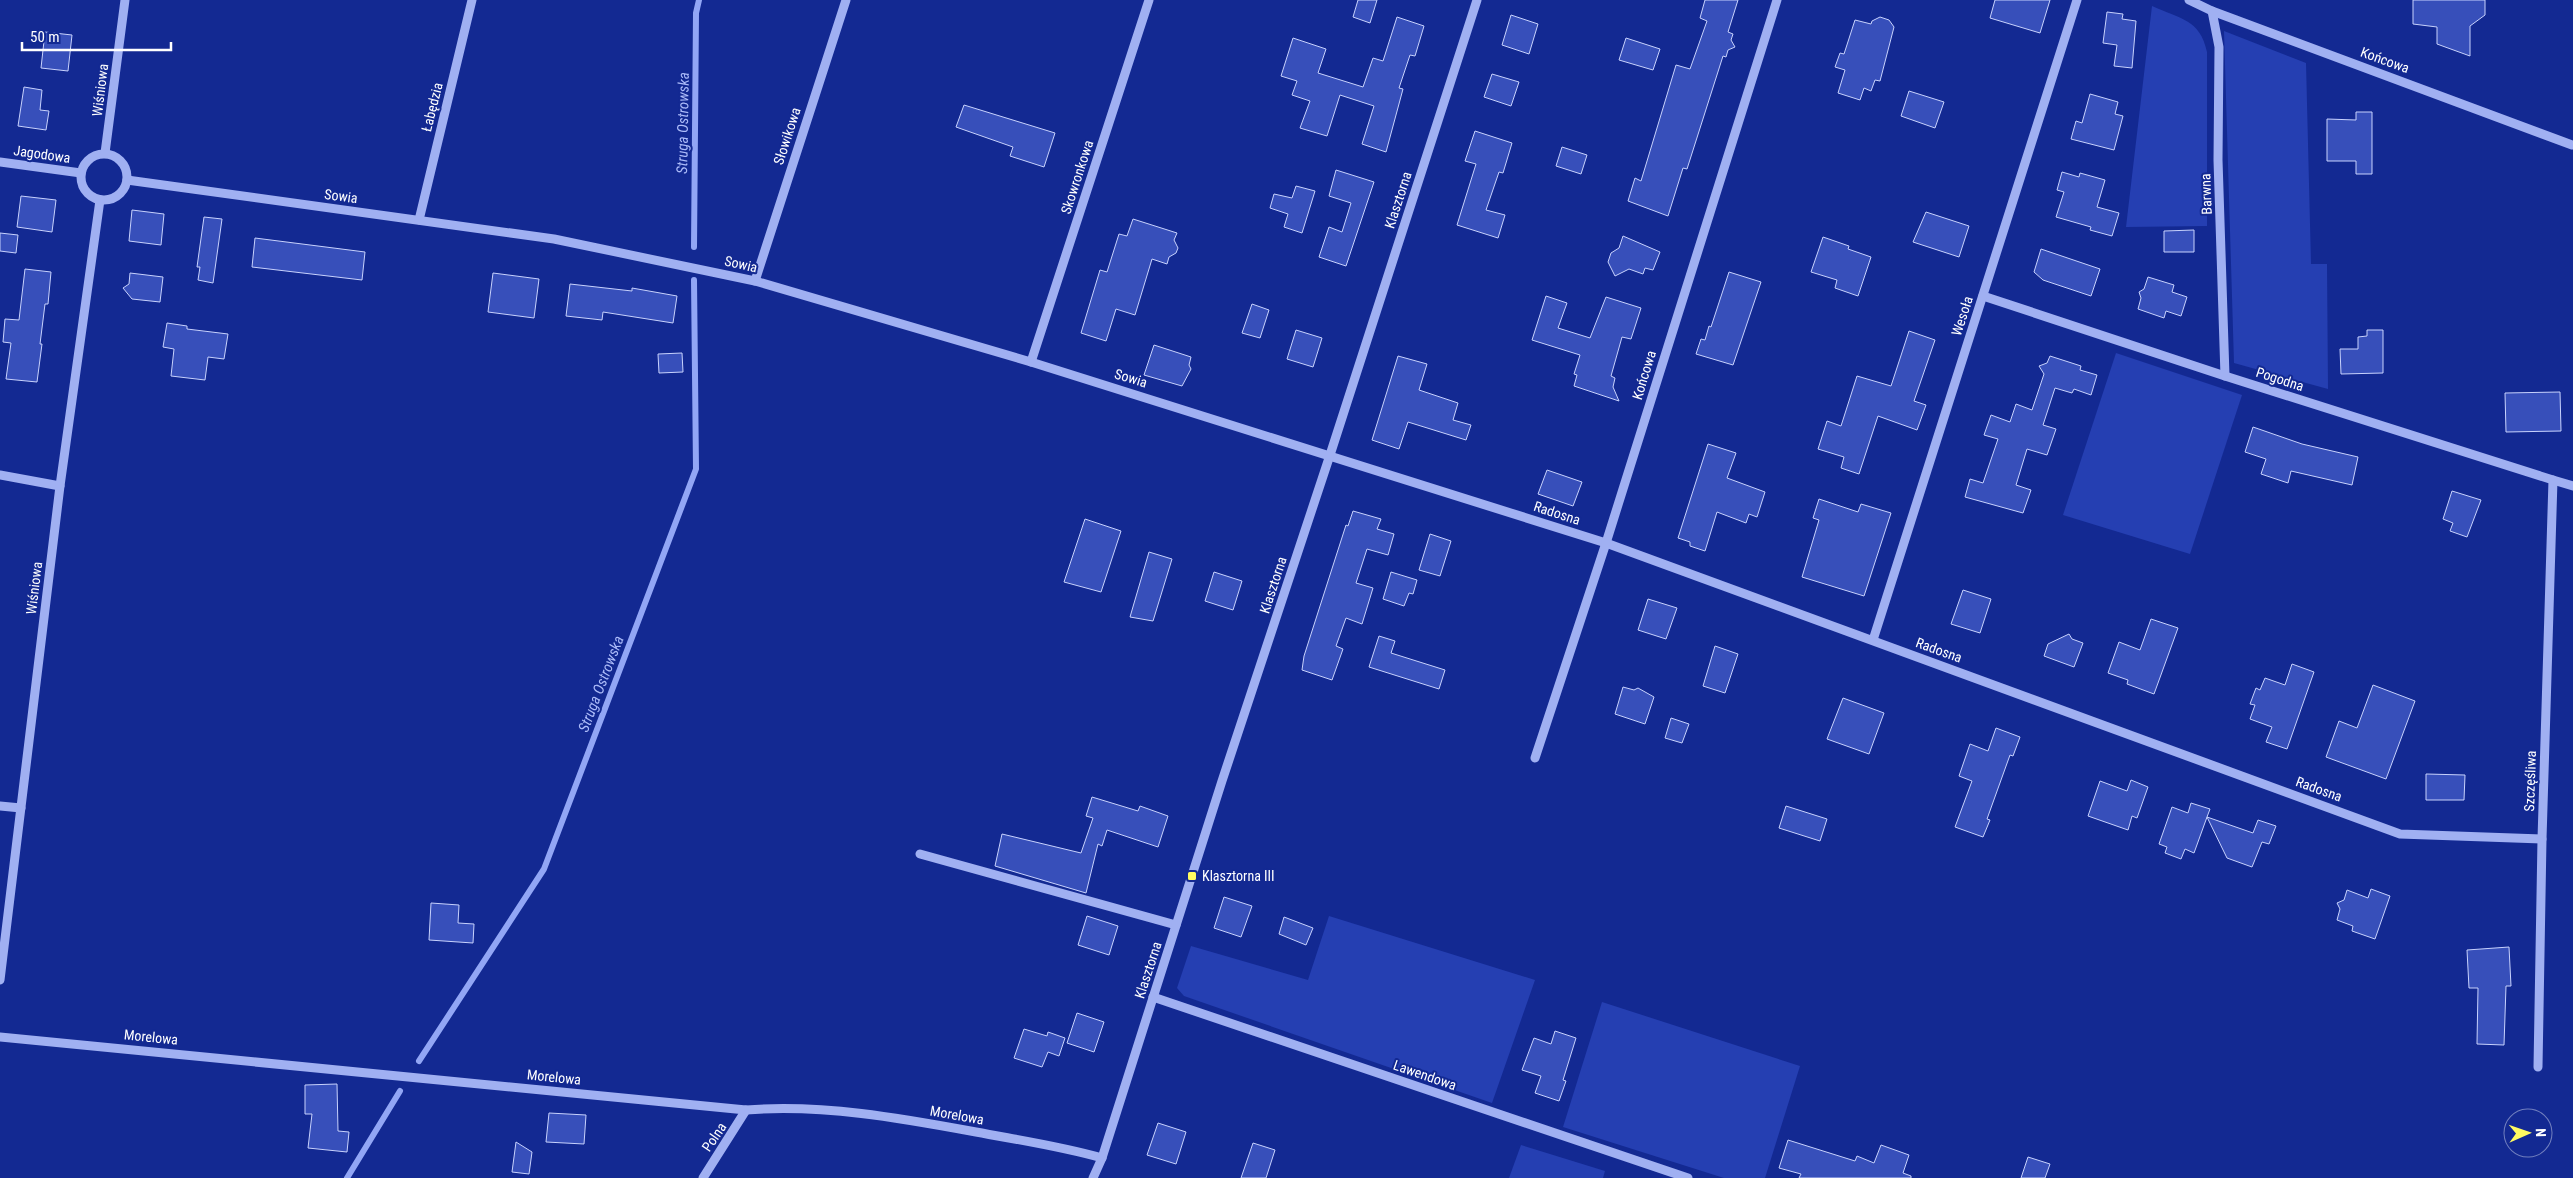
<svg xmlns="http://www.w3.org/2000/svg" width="2573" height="1178" font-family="'Roboto Condensed',sans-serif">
	<rect width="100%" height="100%" fill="#132992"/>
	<g fill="#253fb2">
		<path d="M2152,6c28,13 48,13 55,46v174l-81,1z"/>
		<path d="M2224,31l82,32 5,201h16l1,125 -94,-26z"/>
		<path d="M2116,353l126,42 -52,159 -127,-39z"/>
		<path d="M1329,916l206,64 -43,123 -308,-107 -7,-8 14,-42 117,34z"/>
		<path d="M1602,1002l198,64 -35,112h-41l-161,-51z"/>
		<path d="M1521,1145l84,26 -2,7h-94z"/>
	</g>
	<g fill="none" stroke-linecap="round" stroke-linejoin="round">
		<g stroke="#92a6f5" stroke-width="6">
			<path d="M694,247l2,-234 3,-13"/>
			<path d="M419,1061l125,-192 152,-400 -2,-189"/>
			<path d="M347,1178l53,-87"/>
		</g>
	</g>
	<g fill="#374fba" stroke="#c8d2fd">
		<path d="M1358,0h19l-7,23 -17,-6z"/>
		<path d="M1705,0h33l-10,32 5,2 -2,6 4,7 -7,3 -2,7 -3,-1 -36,113 -4,-1 -15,48 -40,-15 7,-23 6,3 35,-116 14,4 17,-48 -7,-3z"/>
		<path d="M1995,0h55l-10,33 -50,-15z"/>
		<path d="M2413,0h72v15l-15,11v30l-33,-12v-17l-24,-3z"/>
		<path d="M2107,12l16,2 -1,5 14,2 -4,47 -18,-2 3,-21 -14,-2z"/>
		<path d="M1511,15l27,9 -9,30 -27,-9z"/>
		<path d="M1397,17l27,9 -9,30 -5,-1 -11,33 4,1 -17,63 -24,-8 12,-38 -34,-11 -13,41 -27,-8 10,-27 -18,-6 5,-14 -16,-5 12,-38 33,11 -8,24 45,14 10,-29 10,3z"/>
		<path d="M1880,17l9,3 5,7 -14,54 -5,-1 -4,11 -7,-3 -4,12 -22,-7 7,-23 -10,-3 5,-14 4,1 11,-34 16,4 1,-3z"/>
		<path d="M45,32l27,3 -4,36 -27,-3z"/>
		<path d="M1626,38l34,11 -7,21 -34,-10z"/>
		<path d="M1492,74l27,8 -8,24 -27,-9z"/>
		<path d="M24,87l18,3 -2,20 9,1 -3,19 -28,-4z"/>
		<path d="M1909,91l35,11 -9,26 -34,-12z"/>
		<path d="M2090,94l28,8 -3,12 8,2 -9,34 -43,-11 5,-18 6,2z"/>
		<path d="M964,105l91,28 -11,34 -34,-11 3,-9 -57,-20z"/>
		<path d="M2356,112h16v62h-16v-13h-29v-42l29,1z"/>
		<path d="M1475,131l37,12 -9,30 -4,-1 -13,38 19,5 -7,23 -41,-13 19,-61 -11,-3z"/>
		<path d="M1562,147l25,8 -6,19 -25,-8z"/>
		<path d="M1336,170l38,12 -28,84 -27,-9 10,-30 13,5 9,-29 -22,-7z"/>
		<path d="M2062,172l17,5 1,-4 25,7 -8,27 22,6 -7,23 -22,-6 1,-3 -35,-10 8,-25 -7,-2z"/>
		<path d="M1296,186l19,5 -13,42 -18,-6 4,-13 -18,-6 4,-14 18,4z"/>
		<path d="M21,196l35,4 -4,32 -35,-5z"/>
		<path d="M132,210l32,4 -3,31 -32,-4z"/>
		<path d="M1926,212l43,14 -10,31 -46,-15z"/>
		<path d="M204,217l18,2 -9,64 -15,-3 2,-13h-3z"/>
		<path d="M1133,219l44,14 -3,7 4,8 -2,5 -7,4 -2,7 -15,-5 -17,56 -19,-6 -10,32 -25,-8 19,-63 7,2 12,-38 8,2z"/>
		<path d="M2194,230v22h-30v-21z"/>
		<path d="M0,233l18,2 -2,18 -16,-2z"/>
		<path d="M1623,236l37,16 -7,18 -8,-2 -2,6 -14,-5 -14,7 -7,-14 3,-9 8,-5z"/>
		<path d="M1823,237l26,9 -1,3 23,8 -13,39 -23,-8 2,-8 -26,-8z"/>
		<path d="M255,238l110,14 -3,28 -110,-13z"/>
		<path d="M2041,249l59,20 -9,27 -48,-16 -9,-8z"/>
		<path d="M25,269l26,3 -3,32h-3l-5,40h2l-5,38 -31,-3 5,-36 -8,-1 2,-23 14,1z"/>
		<path d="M1729,272l32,10 -28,83 -37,-11 5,-15 4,1 4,-14 2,1z"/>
		<path d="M130,273l33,4 -3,25 -28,-3 -9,-11 6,-4z"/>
		<path d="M493,273l46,6 -5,39 -46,-6z"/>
		<path d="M2148,277l26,8 -2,7 15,5 -6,19 -15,-5 -2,7 -26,-9 3,-11 -2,-6 5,-3z"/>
		<path d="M570,284l62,7v-3l45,8 -4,27 -70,-11 -1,8 -36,-4z"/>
		<path d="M1546,296l21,7 -9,25 32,10 16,-41 35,11 -10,31 -9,-2 -11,39 4,2 -2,9 6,14 -45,-15 3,-11 -3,-1 6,-19 -48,-15z"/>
		<path d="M1252,304l17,6 -9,28 -18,-5z"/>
		<path d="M167,323l20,3v3l41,5 -4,25 -16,-2 -3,23 -34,-4 3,-27 -11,-2z"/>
		<path d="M1296,330l26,8 -9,29 -26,-8z"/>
		<path d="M2367,330h16v43l-42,1 -1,-25h18v-12l9,-1z"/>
		<path d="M1909,331l26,9 -21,61 12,4 -9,25 -39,-14 -19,58 -18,-6 3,-11 -26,-8 9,-28 14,5 16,-50 34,10z"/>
		<path d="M1154,345l37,12 -2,8 2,4 -9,17 -38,-11z"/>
		<path d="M682,353l1,19 -24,1 -1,-19z"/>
		<path d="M1398,356l29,8 -8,26 39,13 -5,17 18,5 -5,15 -58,-18 -9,27 -27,-9z"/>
		<path d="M2050,356l31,10 -1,4 17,5 -6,20 -17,-6 -2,4 -17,-5 -12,37 13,4 -9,26 -20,-6 -11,36 15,5 -8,23 -58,-16 5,-18 13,4 15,-44 -14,-4 7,-20 19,7 6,-18 16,6 12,-36 -5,-8 8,-3z"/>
		<path d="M2560,392l1,39 -55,1 -1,-39z"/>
		<path d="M2253,427l49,17 56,13 -6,28 -61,-14 -3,12 -27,-9 5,-15 -21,-7z"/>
		<path d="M1708,444l28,9 -9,25 38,14 -8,25 -8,-3 -3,9 -29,-11 -12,39 -15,-5v-4l-12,-4z"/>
		<path d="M1547,470l35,12 -9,24 -35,-12z"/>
		<path d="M2452,491l29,9 -14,37 -17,-6 3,-8 -10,-4z"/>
		<path d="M1819,499l39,13 3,-8 30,9 -27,83 -62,-19 17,-57 -6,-2z"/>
		<path d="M1353,511l28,8 -4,10 17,5 -6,21 -21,-6 -11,34 17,5 -11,36 -16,-6 -10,28 7,3 -11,31 -30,-10 2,-14 42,-131 2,1z"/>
		<path d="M1085,519l36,12 -20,61 -37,-10z"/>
		<path d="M1430,534l21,7 -11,35 -21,-6z"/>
		<path d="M1149,552l23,7 -19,62 -23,-4z"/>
		<path d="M1214,572l28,9 -9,29 -28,-9z"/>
		<path d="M1391,572l26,8 -4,14 -4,-1 -5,13 -21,-7z"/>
		<path d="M1963,590l28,9 -11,34 -29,-9z"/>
		<path d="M1648,599l29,9 -11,31 -28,-9z"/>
		<path d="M2151,619l27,9 -24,66 -27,-10 1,-4 -20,-7 11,-31 21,8z"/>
		<path d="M2069,634l3,5 11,4 -9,24 -30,-11 4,-12z"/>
		<path d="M1379,636l16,5 -4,12 54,17 -6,19 -70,-22z"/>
		<path d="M1715,646l23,8 -13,39 -22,-7z"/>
		<path d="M2292,664l22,8 -27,77 -21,-7 6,-15 -22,-8 5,-14 -5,-1 6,-16 4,2 5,-12 20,7z"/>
		<path d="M2373,685l42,16 -29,78 -60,-22 13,-36 18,7z"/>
		<path d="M1623,687l11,3 4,-2 16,9 -9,27 -30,-10z"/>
		<path d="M1843,698l41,15 -15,41 -42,-15z"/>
		<path d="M1671,718l18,6 -7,19 -17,-5z"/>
		<path d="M1996,728l24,9 -7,19 -3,-1 -23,64 3,1 -7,17 -28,-10 17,-46 -13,-5 11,-32 18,7z"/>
		<path d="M2426,774l39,1 -1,25h-38z"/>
		<path d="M2131,780l17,7 -11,31 -5,-2 -4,14 -40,-14 12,-35 27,10z"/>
		<path d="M1092,797l46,14 2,-5 28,10 -10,31 -51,-17 -5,16 -4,-2 -12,49 -91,-27 7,-32 79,19 12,-35 -7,-2z"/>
		<path d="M2191,803l19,6 -3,8 46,16 5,-13 18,6 -7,18 -7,-2 -10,25 -25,-9 -20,-41 -13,36 -9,-4 -4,10 -16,-6 2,-6 -8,-3 13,-37 16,6z"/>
		<path d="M1786,806l41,13 -7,22 -41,-13z"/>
		<path d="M2371,889l19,7 -15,43 -23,-8 1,-5 -16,-6 3,-11 -3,-6 7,-3 3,-10 21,8z"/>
		<path d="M1224,897l28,9 -11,31 -27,-9z"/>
		<path d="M431,903l28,2 -1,18 16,1 -1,19 -44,-3z"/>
		<path d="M1087,916l31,10 -9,29 -31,-10z"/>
		<path d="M1284,917l29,11 -7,17 -27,-11z"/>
		<path d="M2509,947l2,39h-5l-2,59 -27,-1 1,-56h-9l-2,-38z"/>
		<path d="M1077,1013l27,9 -10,30 -27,-9z"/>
		<path d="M1024,1029l23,7 1,-4 17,6 -6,18 -11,-4 -6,15 -28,-9z"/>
		<path d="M1555,1031l21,7 -13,42 3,1 -7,20 -24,-8 6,-17 -19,-6 12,-32 17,6z"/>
		<path d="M337,1084l1,47 11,1 -2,20 -39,-4 4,-34h-7v-29z"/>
		<path d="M549,1113l37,2 -2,29 -38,-2z"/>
		<path d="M1158,1123l28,9 -10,32 -29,-9z"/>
		<path d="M1788,1140l67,21 2,-5 17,7 7,-18 28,10 -6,18 8,3v2h-112l2,-4 -22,-6z"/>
		<path d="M516,1142l16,10 -3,22 -17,-2z"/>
		<path d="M1253,1143l22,7 -9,28h-25z"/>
		<path d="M2028,1157l22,7 -5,14h-24z"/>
	</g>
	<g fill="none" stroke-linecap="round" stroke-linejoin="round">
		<g stroke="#a0b0f2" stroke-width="9">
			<path d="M2189,0l23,11 360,134"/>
			<path d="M2212,11l7,36 -1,113 7,216"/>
			<path d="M105,153l20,-153"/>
			<circle cx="104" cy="177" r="23"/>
			<path d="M0,162l81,11"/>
			<path d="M127,180l427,59 201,42 276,81 575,181 794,291 142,5"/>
			<path d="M419,220l53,-220"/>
			<path d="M755,281l91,-281"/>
			<path d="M1983,296l242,80 328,104 -11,359 -4,228"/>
			<path d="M1031,362l118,-362"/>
			<path d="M0,475l60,11"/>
			<path d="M2553,480l20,6"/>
			<path d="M1873,640l204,-640"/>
			<path d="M1535,758l71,-215 171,-543"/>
			<path d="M0,806l21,2"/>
			<path d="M920,854l256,71"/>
			<path d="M0,980l60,-494 40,-286"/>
			<path d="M1153,997l535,181"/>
			<path d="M0,1037l746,73c77,-6 154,8 230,22 42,8 84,14 126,26"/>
			<path d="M703,1178l43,-68"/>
			<path d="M1093,1178l9,-20 120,-377 108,-326 147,-455"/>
		</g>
	</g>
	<rect fill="#fffb61" stroke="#132992" stroke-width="2" x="1187" y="871" width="10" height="10" rx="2.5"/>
	<g text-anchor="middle" stroke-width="4" stroke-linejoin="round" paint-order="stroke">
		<g font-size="14" fill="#fff" stroke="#132992">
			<text transform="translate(2385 60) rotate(20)" y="5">Końcowa</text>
			<text transform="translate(100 90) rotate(-83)" y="5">Wiśniowa</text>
			<text transform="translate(432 107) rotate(-76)" y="5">Łabędzia</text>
			<text transform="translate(787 136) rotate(-72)" y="5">Słowikowa</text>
			<text transform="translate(42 154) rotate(8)" y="5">Jagodowa</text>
			<text transform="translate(1077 177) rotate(-72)" y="5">Skowronkowa</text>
			<text transform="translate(2206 194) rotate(-92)" y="5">Barwna</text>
			<text transform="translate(341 196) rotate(8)" y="5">Sowia</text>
			<text transform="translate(1398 200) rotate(-72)" y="5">Klasztorna</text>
			<text transform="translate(741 264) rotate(13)" y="5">Sowia</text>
			<text transform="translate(1962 316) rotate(-72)" y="5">Wesoła</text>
			<text transform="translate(1644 375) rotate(-73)" y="5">Końcowa</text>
			<text transform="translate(1131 378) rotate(17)" y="5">Sowia</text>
			<text transform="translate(2280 379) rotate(18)" y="5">Pogodna</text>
			<text transform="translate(1557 513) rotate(18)" y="5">Radosna</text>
			<text transform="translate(1273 585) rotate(-72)" y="5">Klasztorna</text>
			<text transform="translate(34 588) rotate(-83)" y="5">Wiśniowa</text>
			<text transform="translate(1939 650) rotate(20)" y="5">Radosna</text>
			<text transform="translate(2530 781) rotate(-88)" y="5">Szczęśliwa</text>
			<text transform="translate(2319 789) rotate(20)" y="5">Radosna</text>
			<text transform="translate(1148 970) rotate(-72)" y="5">Klasztorna</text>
			<text transform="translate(151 1037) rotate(6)" y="5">Morelowa</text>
			<text transform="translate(1425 1075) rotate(19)" y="5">Lawendowa</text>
			<text transform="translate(554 1077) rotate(6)" y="5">Morelowa</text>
			<text transform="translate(957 1115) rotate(10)" y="5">Morelowa</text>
			<text transform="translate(714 1137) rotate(-56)" y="5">Polna</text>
		</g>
		<g font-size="14" fill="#fff" stroke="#132992" text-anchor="start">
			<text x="1202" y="881">Klasztorna III</text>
		</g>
		<g font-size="15" font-style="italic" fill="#acbbf9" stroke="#132992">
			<text transform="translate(683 123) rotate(-89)" y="5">Struga Ostrowska</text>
			<text transform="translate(601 684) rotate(-69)" y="5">Struga Ostrowska</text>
		</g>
	</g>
	<g transform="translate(2528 1133) rotate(88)"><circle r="24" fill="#132992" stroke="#717fbe"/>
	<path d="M0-4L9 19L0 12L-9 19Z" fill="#fffb61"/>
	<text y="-8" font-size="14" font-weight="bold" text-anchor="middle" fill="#ffffff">N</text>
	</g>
	<path d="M22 42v8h149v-8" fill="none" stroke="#ffffff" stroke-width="2.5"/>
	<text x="30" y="42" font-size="15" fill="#ffffff" stroke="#132992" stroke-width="4" paint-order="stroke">50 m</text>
</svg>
